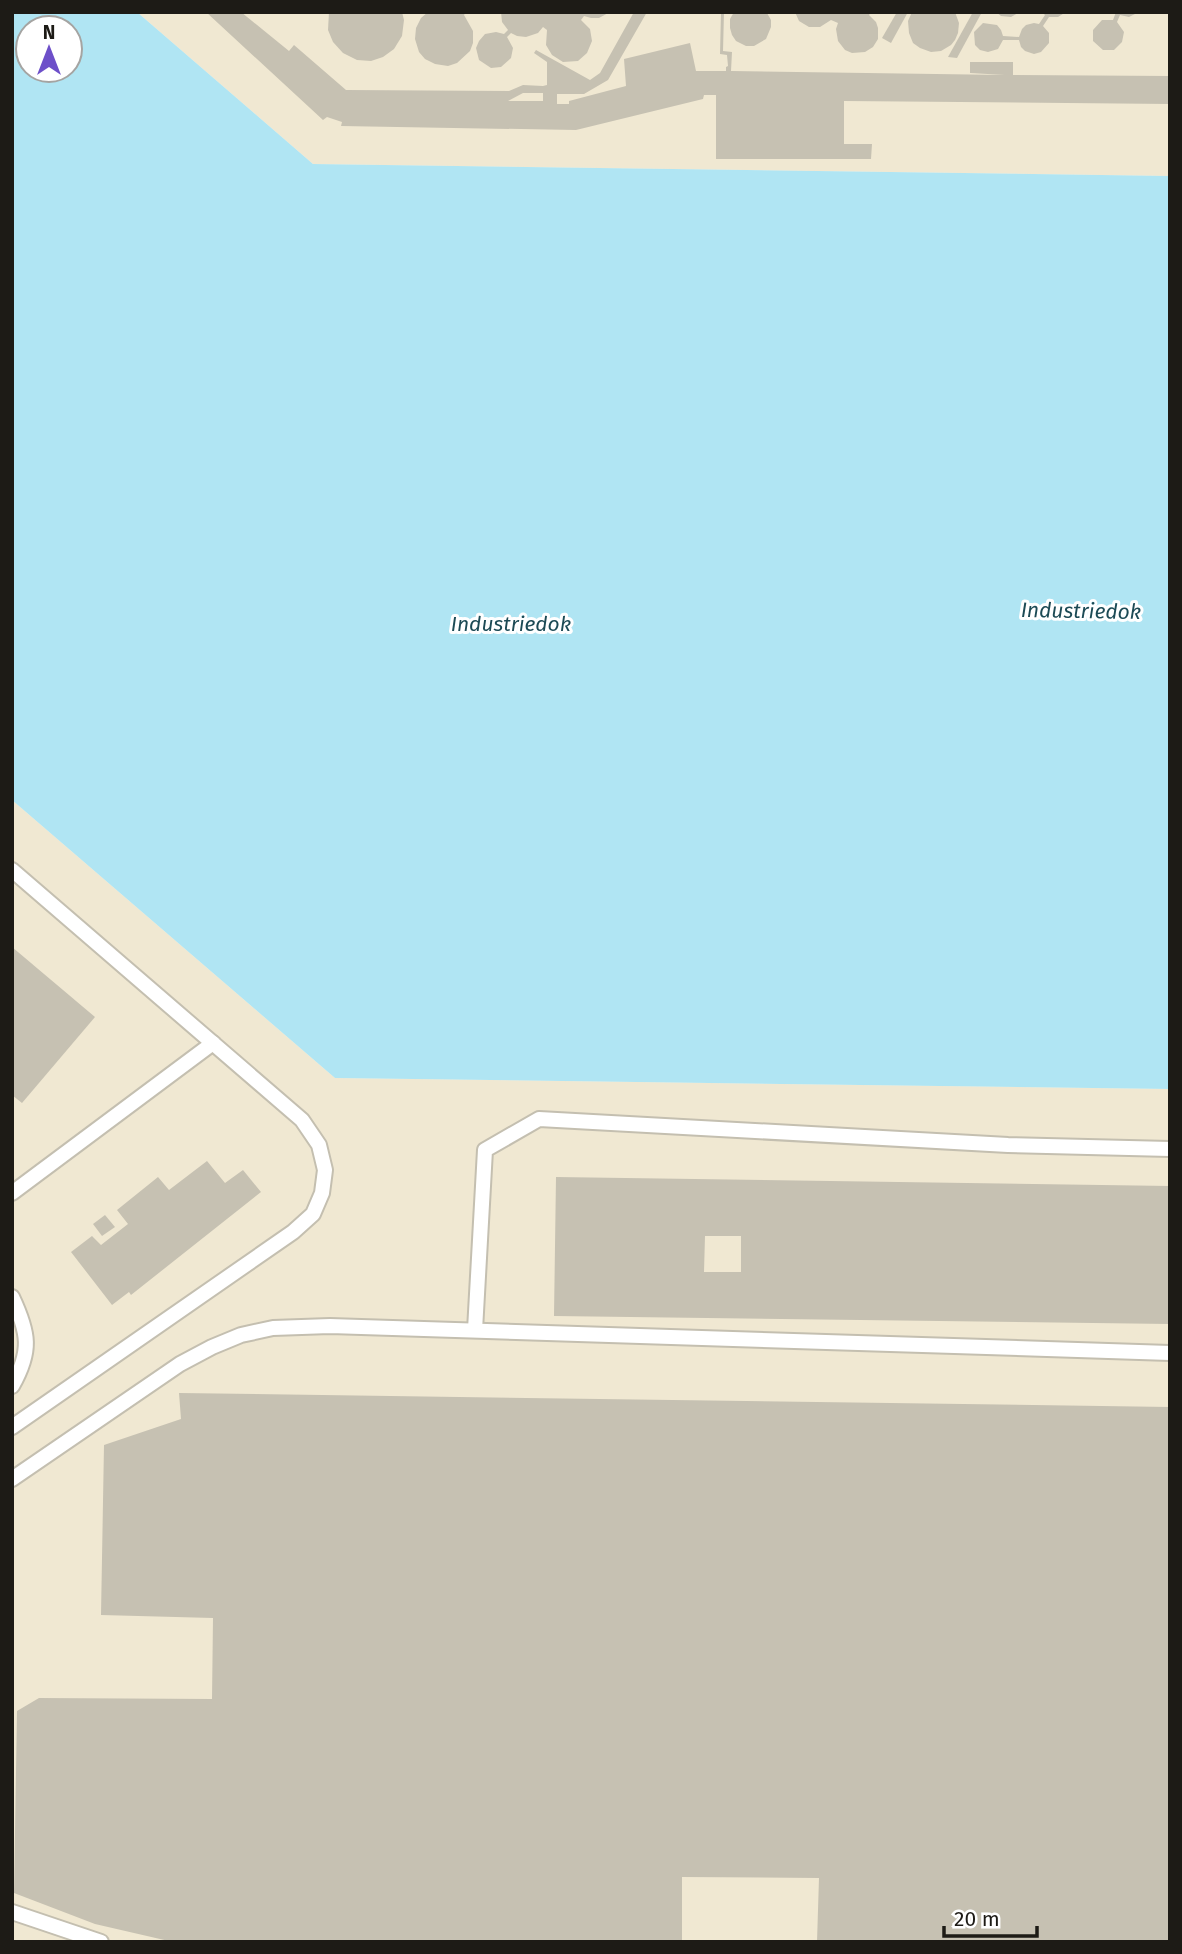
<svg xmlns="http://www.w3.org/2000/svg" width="1182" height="1954" font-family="'Fira Sans',sans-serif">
	<rect width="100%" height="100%" fill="#fbf5e6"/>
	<g fill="#f0e8d2">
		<path d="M137,12h1033v164l-857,-12z"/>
		<path d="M12,800l323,278 835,11v853h-1158z"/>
	</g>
	<path fill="#b0e5f3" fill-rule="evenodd" d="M12,12h125l176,152 857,12v913l-835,-11 -323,-278zM28,28h42v42h-42z"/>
	<g fill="#c6c1b2" fill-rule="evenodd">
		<path d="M206,12h35l48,39 5,-6 52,45 163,1 14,-6 20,1 4,-1v-23l-13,-9 2,-3 54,30 10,-7 34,-61h13l-39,68 -24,14h-27v10h12v-3l57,-15 -2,-27 66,-16 6,28h30v-4l2,-1 -1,-11 -7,-1 1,-42h3l-1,39 9,1 -1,19 274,4 -35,-2v-11h43v13l157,1v28l-326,-3v43h28l-1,15h-155v-64h-12l-1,4 -127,31 -235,-4 1,-4 -15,-5 -4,3zM523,93h20v8h-35z"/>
		<path d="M329,12h73l2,8 -2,16 -8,13 -11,8 -12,4 -14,-1 -14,-7 -10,-11 -5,-12z"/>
		<path d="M428,12h38l-2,3 9,16v12l-3,8 -13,12 -9,3 -13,-2 -10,-5 -6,-7 -4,-13 1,-11 5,-10z"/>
		<path d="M501,12h109l-11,6h-8l-7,-2 -3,4 9,9 2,12 -5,12 -9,8 -15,1 -11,-7 -6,-10 1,-15 -4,-3 -5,6 -12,4 -9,-1 -6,-3 -4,4 6,11 -2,10 -10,9 -10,1 -12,-8 -3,-12 3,-7 6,-7 11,-2 8,2 4,-4 -6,-8z"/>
		<path d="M734,12l33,1 4,7v7l-5,12 -12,7h-8l-10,-5 -4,-6 -2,-7v-9z"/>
		<path d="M795,12h76l-2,3 7,7 2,6v11l-5,8 -8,5 -13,1 -7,-3 -7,-9 -2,-12 2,-6 -7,-3 -11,7h-11l-10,-6z"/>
		<path d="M897,12h11l-17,31 -9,-5z"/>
		<path d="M912,12h43l4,11 -1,10 -3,7 -4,5 -10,6 -10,1 -11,-4 -7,-5 -4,-10 -1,-12z"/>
		<path d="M973,12h9l-25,46 -9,-1z"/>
		<path d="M996,12h24l-9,5 -10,-1z"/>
		<path d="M1042,12h24l-8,5h-9l-6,9 6,7v10l-8,9 -7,2 -9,-3 -4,-4 -2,-7h-16l-5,9 -10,3 -8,-2 -5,-5 -1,-13 9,-9 14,2 4,5 2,6 16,1 3,-8 4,-4 8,-2 5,1 6,-9z"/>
		<path d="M1116,12h23l-10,5 -9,-2 -3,7 7,10 -2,10 -8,8h-11l-10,-9v-11l9,-10h11z"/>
		<path d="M12,947l83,70 -73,86 -10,-8z"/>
		<path d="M207,1161l18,22 18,-13 18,22 -130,103 -2,-3 -17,13 -41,-53 21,-16 9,9 27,-21 -11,-14 41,-33 11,13z"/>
		<path d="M556,1177l614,9v138l-616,-8zM705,1236h36v36h-37z"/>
		<path d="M105,1215l10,12 -13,9 -9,-12z"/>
		<path d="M179,1393l991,14v535h-353l2,-64 -137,-1v65h-509l-78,-18 -81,-31 3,-182 22,-13 173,1 1,-81 -112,-3 3,-170 77,-26z"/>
	</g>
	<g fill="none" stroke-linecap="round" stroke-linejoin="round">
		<defs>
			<g id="lane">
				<path d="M12,870l290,250 17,25 6,25 -3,23 -9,21 -20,18 -281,195"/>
				<path d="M12,1193l201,-150"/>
				<path d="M12,1297c17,36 20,54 0,89"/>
				<path d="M475,1330l10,-180 54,-31 469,26 162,4"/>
				<path d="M12,1479l168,-115 32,-17 29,-12 32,-7 57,-2 840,27"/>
				<path d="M12,1912l89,30"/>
			</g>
		</defs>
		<use href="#lane" stroke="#c4bfb0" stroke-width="18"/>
		<use href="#lane" stroke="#fff" stroke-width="14"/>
	</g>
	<g text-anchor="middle" stroke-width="6" stroke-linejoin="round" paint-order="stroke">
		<g font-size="21" font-style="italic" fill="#1c4a55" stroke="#fff">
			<text transform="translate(1081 611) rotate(1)" y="7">Industriedok</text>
			<text x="511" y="631">Industriedok</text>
		</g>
	</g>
	<rect width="1182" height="1954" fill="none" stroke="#1d1b16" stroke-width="28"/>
	<g transform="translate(49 49)"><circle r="33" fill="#ffffff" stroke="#a5a4a2" stroke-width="2"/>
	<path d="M0-5L12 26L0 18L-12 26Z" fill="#6d4fc9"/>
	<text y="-10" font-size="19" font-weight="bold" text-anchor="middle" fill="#1d1b16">N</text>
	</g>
	<path d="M944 1926v10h93v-10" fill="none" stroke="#1d1b16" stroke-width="3.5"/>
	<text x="954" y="1926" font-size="21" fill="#1d1b16" stroke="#ffffff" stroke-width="5" paint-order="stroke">20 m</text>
</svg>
